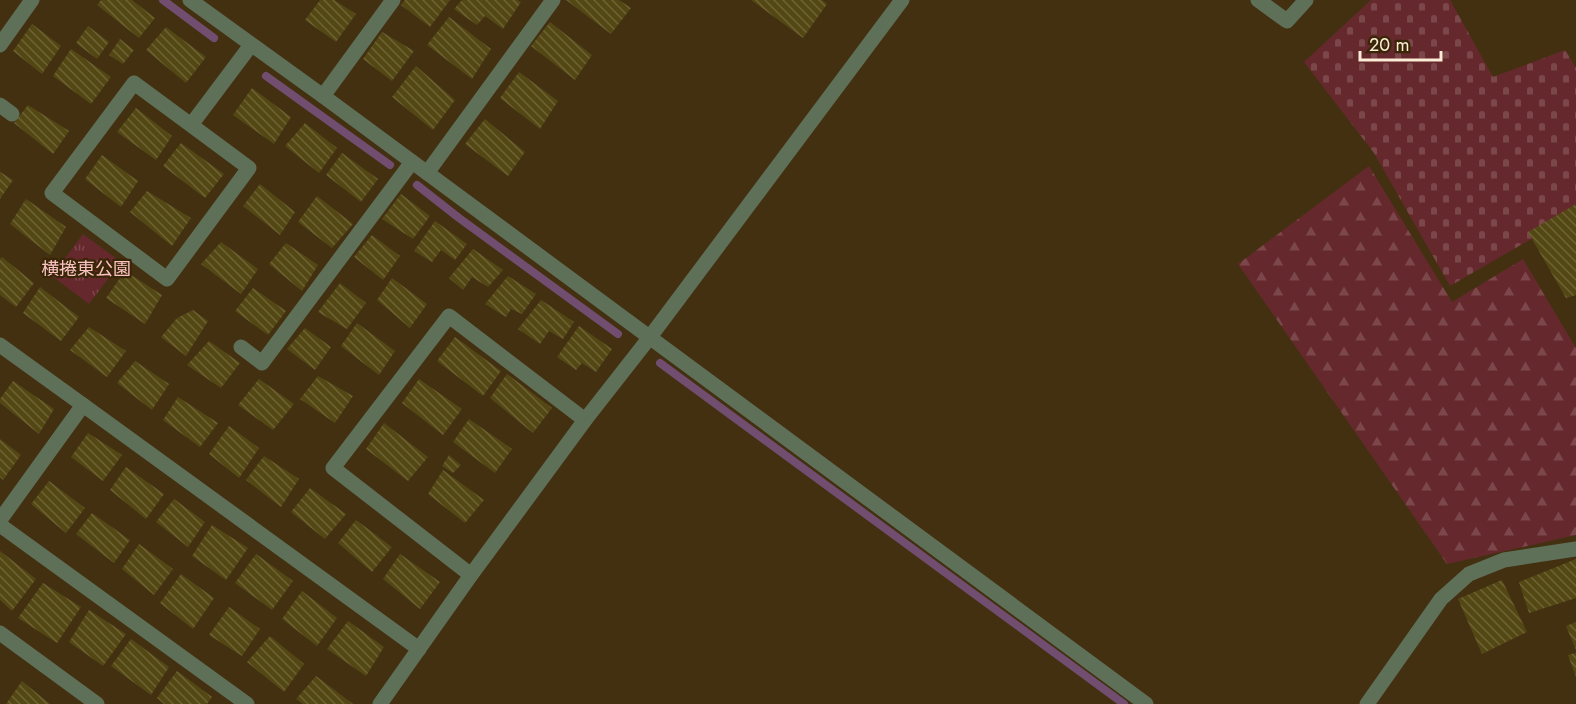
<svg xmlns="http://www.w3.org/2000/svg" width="1576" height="704" font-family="Jost,'Noto Sans JP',sans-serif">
	<defs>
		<pattern id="forest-firs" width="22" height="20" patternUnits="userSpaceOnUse" patternTransform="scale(1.5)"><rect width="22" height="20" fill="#65282d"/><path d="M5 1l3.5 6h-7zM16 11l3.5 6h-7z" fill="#7c474b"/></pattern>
		<pattern id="cemetery-stones" width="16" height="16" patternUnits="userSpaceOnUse" patternTransform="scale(1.5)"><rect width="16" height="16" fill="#65282d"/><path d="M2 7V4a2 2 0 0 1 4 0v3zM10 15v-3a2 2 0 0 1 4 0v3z" fill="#7c474b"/></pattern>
		<pattern id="park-tufts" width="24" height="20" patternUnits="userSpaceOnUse" patternTransform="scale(1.5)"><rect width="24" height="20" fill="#65282d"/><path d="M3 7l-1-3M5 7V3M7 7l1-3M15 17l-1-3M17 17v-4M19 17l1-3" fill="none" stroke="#7c474b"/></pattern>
		<pattern id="building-back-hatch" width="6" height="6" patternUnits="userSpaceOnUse" patternTransform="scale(1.5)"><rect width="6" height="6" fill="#534814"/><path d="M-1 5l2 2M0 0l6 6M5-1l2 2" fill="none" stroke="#6d6335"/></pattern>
	</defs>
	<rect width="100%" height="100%" fill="#433011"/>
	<path fill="url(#forest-firs)" d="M1369,166l83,136 71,-43 53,89v187l-129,29 -209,-300z"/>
	<path fill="url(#cemetery-stones)" d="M1371,0h79l43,77 72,-27 11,18v145l-126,73 -76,-133 -70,-91z"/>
	<path fill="url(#park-tufts)" d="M83,234l38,28 -32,42 -37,-28z"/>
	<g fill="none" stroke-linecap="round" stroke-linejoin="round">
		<g stroke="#714d6f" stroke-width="8">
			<path d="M163,0l51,38"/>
			<path d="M266,76l124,89"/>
			<path d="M417,185l42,33 159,116"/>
			<path d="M660,363l464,341"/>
		</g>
	</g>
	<g fill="url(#building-back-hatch)">
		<path d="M101,0h31l23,18 -16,20 -42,-33z"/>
		<path d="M320,0h14l22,14 -20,28 -31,-22z"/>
		<path d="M405,0h45l-20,27 -29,-22z"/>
		<path d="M462,0h55l4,2 -18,27 -18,-13 -8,9 -23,-16z"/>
		<path d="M566,0h53l12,8 -20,26z"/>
		<path d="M751,0h71l5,4 -24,34z"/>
		<path d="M449,17l42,32 -19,30 -45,-34z"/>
		<path d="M550,22l42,33 -17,25 -44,-34z"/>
		<path d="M32,24l29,22 -19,28 -29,-23z"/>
		<path d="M88,26l21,16 -12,17 -21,-16z"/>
		<path d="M166,27l40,30 -20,26 -40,-33z"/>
		<path d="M382,32l32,19 -22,30 -29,-22z"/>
		<path d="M120,39l14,11 -11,14 -14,-9z"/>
		<path d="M71,49l40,28 -20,27 -38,-28z"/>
		<path d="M416,66l39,34 -22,30 -41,-33z"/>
		<path d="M519,72l39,29 -18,28 -40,-31z"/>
		<path d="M252,88l39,29 -17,27 -41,-29z"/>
		<path d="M28,105l41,26 -16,23 -39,-31z"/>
		<path d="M136,108l36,28 -16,24 -39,-28z"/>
		<path d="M485,119l40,33 -17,24 -43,-32z"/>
		<path d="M305,123l32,25 -18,25 -34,-27z"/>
		<path d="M181,143l43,31 -19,24 -42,-32z"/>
		<path d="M342,153l36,26 -17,23 -35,-27z"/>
		<path d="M102,155l36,26 -17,26 -36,-28z"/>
		<path d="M0,172l13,8 -13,19z"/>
		<path d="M260,184l35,28 -15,23 -37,-29z"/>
		<path d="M147,191l44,27 -19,28 -42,-34z"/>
		<path d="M401,194l29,22 -17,23 -31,-20z"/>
		<path d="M317,196l36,28 -21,24 -34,-26z"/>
		<path d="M26,199l40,28 -16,28 -40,-31z"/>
		<path d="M1576,204v91l-10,3 -38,-66z"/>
		<path d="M435,221l32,23 -12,16 -14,-10 -9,12 -18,-11z"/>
		<path d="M372,235l28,21 -17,24 -29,-23z"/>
		<path d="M221,242l37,27 -17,25 -40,-30z"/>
		<path d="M286,243l32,22 -16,26 -33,-27z"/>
		<path d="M473,249l30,21 -15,17 -16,-10 -9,13 -14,-12z"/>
		<path d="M2,257l32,26 -18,24 -16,-12v-36z"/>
		<path d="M125,271l37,24 -17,29 -39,-26z"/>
		<path d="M508,276l28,18 -14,20 -11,-5 -5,8 -21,-13z"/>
		<path d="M392,278l35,26 -17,24 -33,-28z"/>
		<path d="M340,283l26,20 -19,26 -29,-17z"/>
		<path d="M40,287l39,30 -18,24 -38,-28z"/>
		<path d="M253,288l33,23 -18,24 -33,-24z"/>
		<path d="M541,300l33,22 -11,17 -14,-8 -9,13 -22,-15z"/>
		<path d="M193,310l15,11 -22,35 -25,-19 16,-19z"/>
		<path d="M357,323l38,28 -16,24 -38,-29z"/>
		<path d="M579,326l33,23 -16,23 -14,-9 -6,7 -19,-13z"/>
		<path d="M89,327l37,24 -19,26 -37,-27z"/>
		<path d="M305,328l26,19 -16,23 -28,-21z"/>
		<path d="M455,337l46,34 -18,25 -46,-35z"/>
		<path d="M209,341l31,22 -19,25 -34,-23z"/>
		<path d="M135,361l34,23 -17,26 -35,-27z"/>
		<path d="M507,374l45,34 -19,25 -43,-35z"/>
		<path d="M318,376l35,20 -18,27 -35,-24z"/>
		<path d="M259,379l35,25 -21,26 -35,-25z"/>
		<path d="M419,379l43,30 -19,26 -41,-32z"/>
		<path d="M13,381l41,28 -15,25 -39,-31v-4z"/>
		<path d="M178,397l40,26 -18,24 -37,-27z"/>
		<path d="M469,419l43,30 -17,24 -42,-31z"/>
		<path d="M384,423l44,34 -20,24 -42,-32z"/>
		<path d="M229,426l30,22 -20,30 -30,-24z"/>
		<path d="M88,433l34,22 -19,26 -32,-24z"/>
		<path d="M0,439l21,16 -18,25 -3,-3z"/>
		<path d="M449,455l12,10 -8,8 -11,-7z"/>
		<path d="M264,456l35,23 -18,28 -35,-27z"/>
		<path d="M126,467l38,27 -18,25 -36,-29z"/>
		<path d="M443,470l41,30 -19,23 -37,-29z"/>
		<path d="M49,481l36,27 -19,25 -35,-29z"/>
		<path d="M310,488l36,26 -21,25 -34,-27z"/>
		<path d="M174,499l31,23 -17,25 -32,-25z"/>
		<path d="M92,513l38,27 -16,23 -38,-29z"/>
		<path d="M356,520l36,27 -20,25 -34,-29z"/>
		<path d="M212,525l36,23 -22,32 -34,-24z"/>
		<path d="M139,544l34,25 -19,26 -32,-26z"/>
		<path d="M0,551l36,28 -24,32 -12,-11z"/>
		<path d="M256,554l37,27 -21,29 -37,-27z"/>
		<path d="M400,554l40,28 -20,27 -37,-30z"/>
		<path d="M1576,559v39l-47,15 -10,-31z"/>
		<path d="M181,574l33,24 -21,31 -33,-26z"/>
		<path d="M1502,580l25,52 -45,22 -24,-55z"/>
		<path d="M43,583l38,24 -24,36 -39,-25z"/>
		<path d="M302,591l35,27 -20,28 -35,-27z"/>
		<path d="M229,607l31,22 -18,27 -33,-21z"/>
		<path d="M89,610l37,24 -23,32 -34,-24z"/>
		<path d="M348,621l36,26 -18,29 -39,-27z"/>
		<path d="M1576,622v28l-10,-24z"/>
		<path d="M270,636l34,28 -20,28 -37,-30z"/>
		<path d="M131,639l38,28 -18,28 -40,-29z"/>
		<path d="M1576,653v24l-8,-22z"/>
		<path d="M177,671l35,26 -5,7h-43l-7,-6z"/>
		<path d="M316,676l37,28h-50l-7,-5z"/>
		<path d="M22,681l28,23h-44z"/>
	</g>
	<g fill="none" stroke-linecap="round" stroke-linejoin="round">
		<g stroke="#5f7059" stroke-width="15">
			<path d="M190,0l133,96 823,608"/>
			<path d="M1258,0l29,21 19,-21"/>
			<path d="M0,45l32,-45"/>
			<path d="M323,96l70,-96"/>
			<path d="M0,105l12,9"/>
			<path d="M191,125l-57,-42 -82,110 115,86 82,-111 -58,-43 60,-80"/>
			<path d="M427,173l126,-173"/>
			<path d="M0,345l83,60 -83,115"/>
			<path d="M241,347l21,16 150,-201"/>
			<path d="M83,405l336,244"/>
			<path d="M0,525l247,179"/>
			<path d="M471,575l-138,-107 116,-152 136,104"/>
			<path d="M0,633l97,71"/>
			<path d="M380,704l91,-129 114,-155 65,-83 252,-337"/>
			<path d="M1367,704l74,-105 28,-25 35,-14 72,-11"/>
		</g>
	</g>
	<g text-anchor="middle" stroke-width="4.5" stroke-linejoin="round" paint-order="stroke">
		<g font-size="18" fill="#fbc2c4" stroke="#382606">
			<text x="86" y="275">横捲東公園</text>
		</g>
	</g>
	<path d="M1360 51v9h81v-9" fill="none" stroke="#fcecd5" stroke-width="3"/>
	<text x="1369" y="51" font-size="18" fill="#fcecd5" stroke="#382606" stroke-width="4.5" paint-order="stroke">20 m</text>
</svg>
